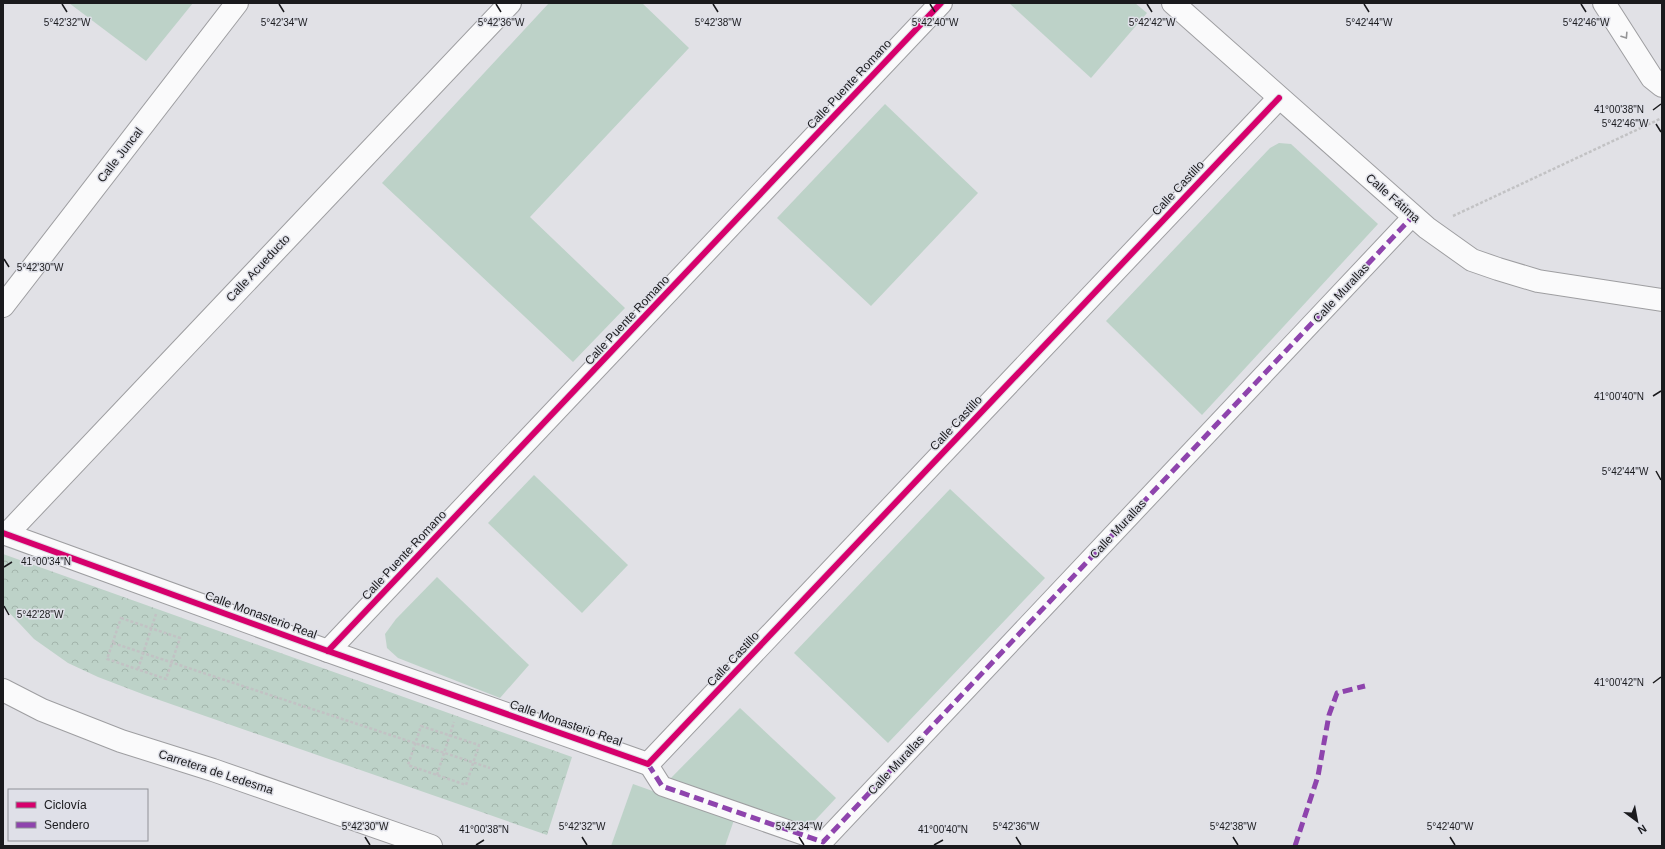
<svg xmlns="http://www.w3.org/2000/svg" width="1665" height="849" font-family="Arial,sans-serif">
	<defs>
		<pattern id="forest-crowns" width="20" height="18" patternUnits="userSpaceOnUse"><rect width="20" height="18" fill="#bdd2c8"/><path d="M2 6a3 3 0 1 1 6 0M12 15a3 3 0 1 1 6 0" fill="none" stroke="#a2b4ab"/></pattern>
	</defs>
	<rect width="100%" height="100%" fill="#e1e1e6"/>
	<g fill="#bdd2c8">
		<path d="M69,3h124l-47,58z"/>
		<path d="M549,3h93l47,45 -159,169 95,91 -52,54 -191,-179z"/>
		<path d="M1009,3h126l12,10 -56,65z"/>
		<path d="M885,104l93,89 -107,113 -94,-88z"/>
		<path d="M1279,143l12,1 87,80 -176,191 -96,-94 164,-173z"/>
		<path d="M534,475l94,90 -46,48 -94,-90z"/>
		<path d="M950,489l95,89 -157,165 -94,-90z"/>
		<path d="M437,577l92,88 -29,33 -102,-40 -11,-10 -2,-14 11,-15z"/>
		<path d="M740,708l96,90 -30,32 -138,-49z"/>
		<path d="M633,784l101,36 -9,26h-114z"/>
	</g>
	<path fill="url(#forest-crowns)" d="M3,554l569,203 -25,78 -402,-140 -47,-18 -30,-14 -34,-24 -31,-33z"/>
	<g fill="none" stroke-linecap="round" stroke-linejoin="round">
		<defs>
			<path id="pedestrian" d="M648,764l14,22 161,56 590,-626"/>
			<g id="minor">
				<path d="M1173,3l254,225 45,32 26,9 40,12 124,19"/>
				<path d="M1604,3l48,75 10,8"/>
				<path d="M3,306l234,-303"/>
				<path d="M3,533l325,118 320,113 631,-666"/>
				<path d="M7,534l503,-531"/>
				<path d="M328,651l613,-648"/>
			</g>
			<path id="secondary" d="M3,690l39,20 79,31 92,29 218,76"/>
		</defs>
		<use href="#pedestrian" stroke="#9e9ea1" stroke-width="21"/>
		<use href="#minor" stroke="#9e9ea1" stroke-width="24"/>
		<use href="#secondary" stroke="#9e9ea1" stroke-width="24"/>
		<g stroke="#c2c2c4" stroke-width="2.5" stroke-dasharray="3 2" stroke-linecap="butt">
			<path d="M1453,216l209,-98"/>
			<path d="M121,618l59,20 -14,41 -59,-20z"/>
			<path d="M113,643l377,125"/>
			<path d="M138,669l18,-55"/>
			<path d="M421,726l58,19 -13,40 -58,-20z"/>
			<path d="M437,775l17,-53"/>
		</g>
		<use href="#pedestrian" stroke="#fafafb" stroke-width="19"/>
		<use href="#minor" stroke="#fafafb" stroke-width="22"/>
		<use href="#secondary" stroke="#fafafb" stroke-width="22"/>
		<g stroke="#8e44ad" stroke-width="5" stroke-dasharray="10 5" stroke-linecap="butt">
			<path d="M648,764l14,22 161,56 590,-626"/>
			<path d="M1295,846l23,-70 11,-61 8,-22 28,-7"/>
		</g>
		<defs>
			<g id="cycleway">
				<path d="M3,533l325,118 320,113 631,-666"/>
				<path d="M328,651l613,-648"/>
			</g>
		</defs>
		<use href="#cycleway" stroke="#dfe0e8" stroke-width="8"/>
		<use href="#cycleway" stroke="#d6006c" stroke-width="6"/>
	</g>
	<defs><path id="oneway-chevron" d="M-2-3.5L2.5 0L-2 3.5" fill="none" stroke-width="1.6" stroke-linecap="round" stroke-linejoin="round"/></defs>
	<use stroke="#959597" href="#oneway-chevron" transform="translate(1625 36) rotate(57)"/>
	<path fill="none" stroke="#1a1a1d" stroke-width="1.5" d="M62,4l5,8M279,4l5,8M496,4l5,8M713,4l5,8M930,4l5,8M1147,4l5,8M1364,4l5,8M1581,4l5,8M1653,110l8,-6M1656,124l5,8M4,259l5,8M1653,396l8,-5M1656,471l5,9M4,567l8,-5M4,606l5,9M1653,683l8,-6M365,837l5,8M582,837l5,8M799,837l5,8M1016,837l5,8M1233,837l5,8M1450,837l5,8M476,845l8,-5M934,845l9,-5"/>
	<g text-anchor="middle" stroke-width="3" stroke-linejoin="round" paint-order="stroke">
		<g font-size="12" fill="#1a1a1d" stroke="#dfe0e8">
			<text transform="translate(849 84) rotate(-47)" y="4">Calle Puente Romano</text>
			<text transform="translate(120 155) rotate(-52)" y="4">Calle Juncal</text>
			<text transform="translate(1178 188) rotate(-47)" y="4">Calle Castillo</text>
			<text transform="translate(1393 198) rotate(41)" y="4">Calle Fátima</text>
			<text transform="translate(258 268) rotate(-47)" y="4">Calle Acueducto</text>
			<text transform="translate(1341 293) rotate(-47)" y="4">Calle Murallas</text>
			<text transform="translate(627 320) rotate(-47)" y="4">Calle Puente Romano</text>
			<text transform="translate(956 423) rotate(-47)" y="4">Calle Castillo</text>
			<text transform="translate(1118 529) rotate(-47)" y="4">Calle Murallas</text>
			<text transform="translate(404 555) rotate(-47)" y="4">Calle Puente Romano</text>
			<text transform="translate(261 615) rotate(20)" y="4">Calle Monasterio Real</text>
			<text transform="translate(733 659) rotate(-47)" y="4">Calle Castillo</text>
			<text transform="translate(566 723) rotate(19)" y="4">Calle Monasterio Real</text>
			<text transform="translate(896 765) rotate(-47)" y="4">Calle Murallas</text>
			<text transform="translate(216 772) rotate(18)" y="4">Carretera de Ledesma</text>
		</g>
	</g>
	<g font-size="10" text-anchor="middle" fill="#1a1a1d" stroke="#dfe0e8" stroke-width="3" stroke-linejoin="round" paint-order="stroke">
		<text x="1586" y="26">5°42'46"W</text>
		<text x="67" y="26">5°42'32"W</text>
		<text x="284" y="26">5°42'34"W</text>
		<text x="501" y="26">5°42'36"W</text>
		<text x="718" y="26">5°42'38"W</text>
		<text x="935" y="26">5°42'40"W</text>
		<text x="1152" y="26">5°42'42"W</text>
		<text x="1369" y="26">5°42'44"W</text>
		<text x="1619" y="113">41°00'38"N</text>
		<text x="1625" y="127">5°42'46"W</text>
		<text x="40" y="271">5°42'30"W</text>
		<text x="1619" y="400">41°00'40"N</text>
		<text x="1625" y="475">5°42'44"W</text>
		<text x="46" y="565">41°00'34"N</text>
		<text x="40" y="618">5°42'28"W</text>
		<text x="1619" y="686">41°00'42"N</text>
		<text x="365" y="830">5°42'30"W</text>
		<text x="582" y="830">5°42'32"W</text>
		<text x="799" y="830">5°42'34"W</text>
		<text x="1016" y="830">5°42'36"W</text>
		<text x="1233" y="830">5°42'38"W</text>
		<text x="1450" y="830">5°42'40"W</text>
		<text x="484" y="833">41°00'38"N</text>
		<text x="943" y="833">41°00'40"N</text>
	</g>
	<rect width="1665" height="849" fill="none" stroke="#1a1a1d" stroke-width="8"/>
	<rect x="8" y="789" width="140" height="52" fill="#dfe0e8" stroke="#909197"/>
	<rect x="16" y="802" width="20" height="6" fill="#d6006c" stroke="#909197"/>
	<text x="44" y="809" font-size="12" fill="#1a1a1d">Ciclovía</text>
	<rect x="16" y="822" width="20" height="6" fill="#8e44ad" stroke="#909197"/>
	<text x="44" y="829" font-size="12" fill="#1a1a1d">Sendero</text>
	<g transform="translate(1637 821) rotate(148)" stroke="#dfe0e8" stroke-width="3" paint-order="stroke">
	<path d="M0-3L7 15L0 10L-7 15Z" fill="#1a1a1d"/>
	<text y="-6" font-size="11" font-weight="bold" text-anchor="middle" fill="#1a1a1d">N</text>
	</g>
</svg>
